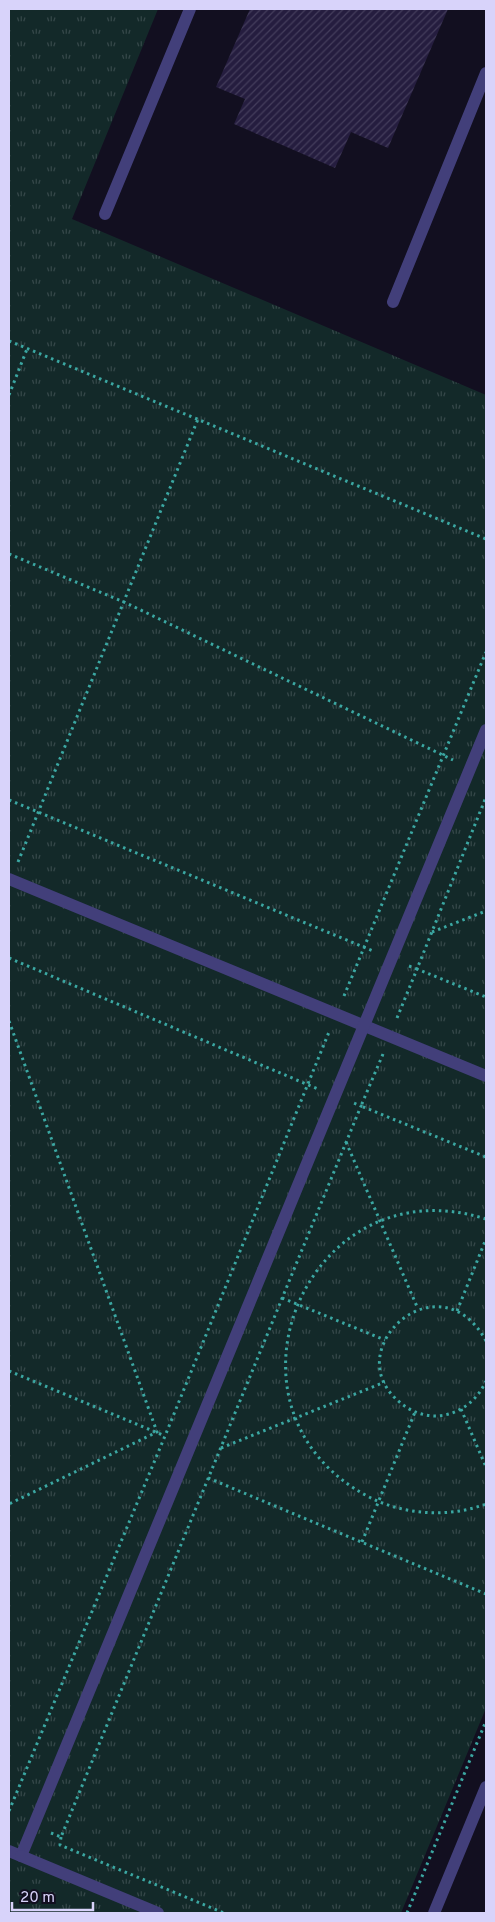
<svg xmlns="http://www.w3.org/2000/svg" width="495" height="1922" font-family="Overpass,sans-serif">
	<defs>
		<pattern id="grass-tufts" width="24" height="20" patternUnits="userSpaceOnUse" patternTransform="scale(1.25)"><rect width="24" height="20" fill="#132929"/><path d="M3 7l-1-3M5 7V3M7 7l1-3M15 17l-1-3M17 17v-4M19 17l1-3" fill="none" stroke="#354749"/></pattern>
		<pattern id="building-hatch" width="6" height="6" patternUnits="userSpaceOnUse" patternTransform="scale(1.25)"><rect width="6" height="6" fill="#251d3f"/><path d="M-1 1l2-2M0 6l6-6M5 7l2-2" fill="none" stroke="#443d5c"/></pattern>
	</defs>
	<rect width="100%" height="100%" fill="#120f20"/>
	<path fill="url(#grass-tufts)" d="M9,9h149l-86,210 414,176v1313l-85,205h-392z"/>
	<path fill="url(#building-hatch)" d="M250,9h198l-60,139 -37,-16 -16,36 -101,-44 11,-25 -29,-12z"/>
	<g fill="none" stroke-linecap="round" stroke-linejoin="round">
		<g stroke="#3ba7a2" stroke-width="3" stroke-dasharray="2.5 4" stroke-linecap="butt">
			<path d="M9,341l477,198"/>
			<path d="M9,395l18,-46"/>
			<path d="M9,554l115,48 329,158"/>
			<path d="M9,800l364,151"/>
			<path d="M18,862l180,-443"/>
			<path d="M432,932l54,-21"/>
			<path d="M9,958l309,131"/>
			<path d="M409,966l8,3 69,-172"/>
			<path d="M344,996l142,-344"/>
			<path d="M397,1018l20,-49 69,28"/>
			<path d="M9,1021l148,411 -148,72"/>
			<path d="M383,1054l-22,52 125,51"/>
			<path d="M346,1142l72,167"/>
			<path d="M486,1219c-179,-57 -283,191 -117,278 35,18 80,21 117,7"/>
			<path d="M282,1298l103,42"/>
			<path d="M457,1311l29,-72"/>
			<path d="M486,1341c-45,-83 -145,4 -91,57 11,11 25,18 41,18 23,-1 41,-15 50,-35"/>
			<path d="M9,1371l156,65"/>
			<path d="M461,1409l25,58"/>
			<path d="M221,1448l164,-66"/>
			<path d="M208,1478l278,116"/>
			<path d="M362,1542l53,-130"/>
			<path d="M9,1811l156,-375 164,-404"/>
			<path d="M51,1833l10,4 300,-731 -7,-3"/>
			<path d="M61,1837l-1,8 164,68"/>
			<path d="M407,1913l79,-192"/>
		</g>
		<g stroke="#423f7a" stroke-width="12">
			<path d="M105,214l85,-205"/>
			<path d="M393,302l93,-229"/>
			<path d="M9,879l477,197"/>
			<path d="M9,1851l12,5 465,-1126"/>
			<path d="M21,1856l137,57"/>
			<path d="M434,1913l52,-126"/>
		</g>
	</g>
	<rect width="495" height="1922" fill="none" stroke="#d8d3fa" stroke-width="20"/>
	<path d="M12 1902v8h81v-8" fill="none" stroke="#d8d3fa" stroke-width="2.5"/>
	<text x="20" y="1902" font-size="15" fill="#d8d3fa" stroke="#120f20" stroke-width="4" paint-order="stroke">20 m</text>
</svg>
